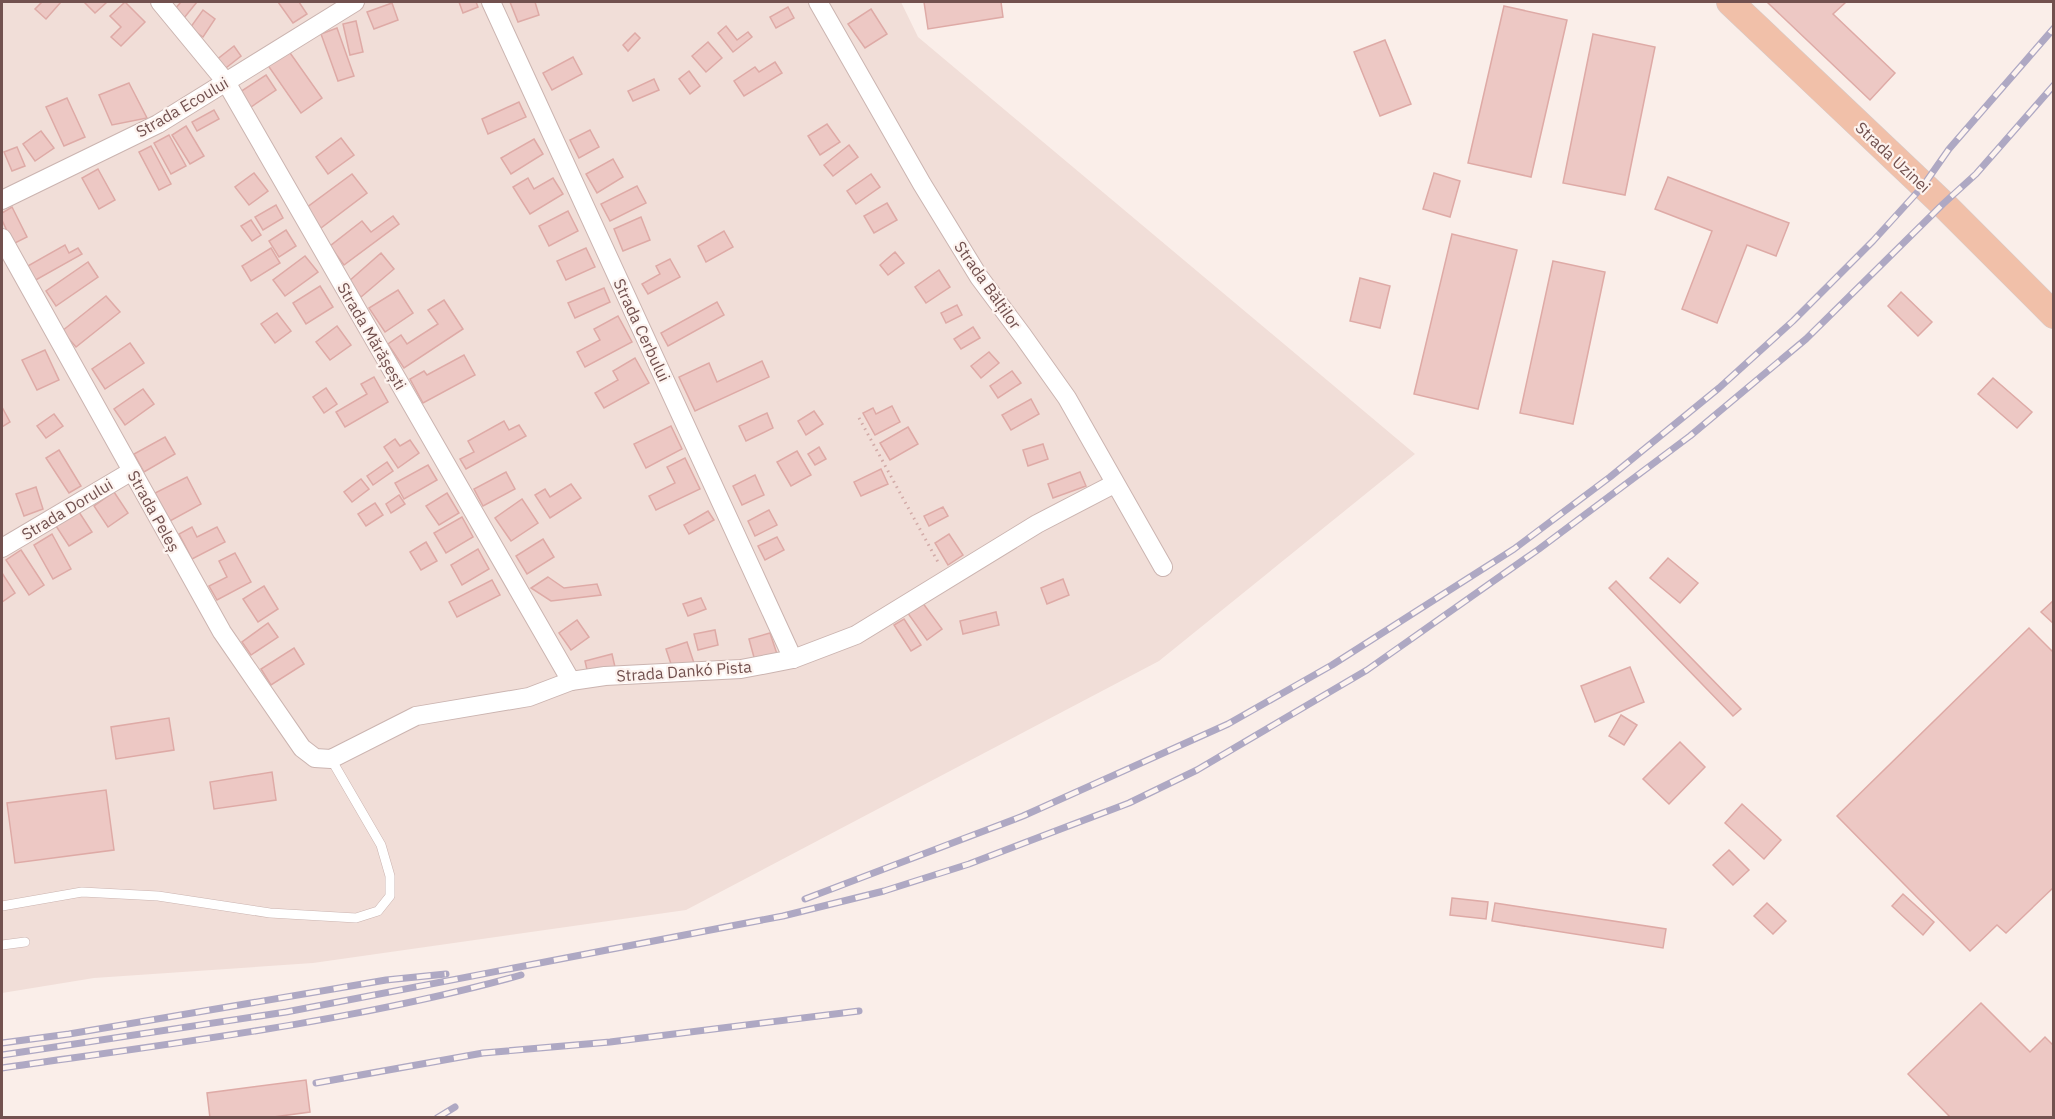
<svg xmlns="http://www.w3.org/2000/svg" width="2055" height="1119" font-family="'IBM Plex Sans',sans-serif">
	<rect width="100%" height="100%" fill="#faeee9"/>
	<path fill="#f1ded8" d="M2,2h899l17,35 497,417 -256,207 -473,249 -373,53 -219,15 -92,15z"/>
	<g fill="#edc8c4" stroke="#deaaa6" stroke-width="1.5">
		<path d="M42,2h19l-15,17 -11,-10z"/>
		<path d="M84,2h23l-12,11z"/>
		<path d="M125,2l20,20 -24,24 -10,-9 10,-10 -11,-11z"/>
		<path d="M181,2h16l-13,16 -10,-8z"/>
		<path d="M278,2h21l8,12 -14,9z"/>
		<path d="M459,2h17l2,5 -15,6z"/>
		<path d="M510,2h25l4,13 -21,7z"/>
		<path d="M924,2h77l2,15 -75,12z"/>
		<path d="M1767,2h79l-13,12 62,59 -25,27z"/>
		<path d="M392,3l6,17 -24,9 -7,-17z"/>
		<path d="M1504,6l63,14 -36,157 -63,-14z"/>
		<path d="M788,7l6,11 -18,10 -6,-11z"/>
		<path d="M871,9l16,25 -22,14 -17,-24z"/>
		<path d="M203,10l12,9 -12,18 -13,-9z"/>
		<path d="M356,21l7,31 -13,3 -7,-31z"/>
		<path d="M726,26l11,14 11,-8 4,5 -19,15 -15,-19z"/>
		<path d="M337,28l17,48 -16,5 -17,-47z"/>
		<path d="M635,33l5,5 -12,13 -5,-6z"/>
		<path d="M1593,34l62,13 -30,148 -62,-12z"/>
		<path d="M1385,40l26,64 -31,12 -26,-64z"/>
		<path d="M708,42l14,16 -16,14 -14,-16z"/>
		<path d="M234,46l7,10 -19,15 -7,-10z"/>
		<path d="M288,50l34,48 -21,15 -34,-49z"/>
		<path d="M573,57l9,17 -30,16 -9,-17z"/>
		<path d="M775,62l7,11 -38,23 -10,-15 21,-14 4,5z"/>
		<path d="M689,71l11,15 -10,8 -11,-15z"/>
		<path d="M266,75l10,15 -25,17 -11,-15z"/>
		<path d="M654,79l5,11 -26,11 -5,-10z"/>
		<path d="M129,83l18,35 -35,7 -13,-30z"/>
		<path d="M67,98l18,39 -21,9 -18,-39z"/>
		<path d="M519,102l7,15 -38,17 -6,-15z"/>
		<path d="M214,110l5,9 -22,12 -5,-9z"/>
		<path d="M827,124l13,18 -20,13 -12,-19z"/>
		<path d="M186,126l18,30 -14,8 -18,-29z"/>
		<path d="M590,130l9,17 -20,11 -9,-18z"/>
		<path d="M41,131l13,17 -19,13 -12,-17z"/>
		<path d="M169,135l17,31 -15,8 -17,-31z"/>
		<path d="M341,138l13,17 -26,19 -12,-17z"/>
		<path d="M534,139l9,15 -32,20 -10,-16z"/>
		<path d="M849,145l9,12 -25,19 -9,-11z"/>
		<path d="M151,146l20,38 -12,6 -20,-38z"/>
		<path d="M17,147l8,19 -13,5 -8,-19z"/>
		<path d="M613,159l10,18 -26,16 -11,-19z"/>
		<path d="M98,169l17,31 -16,9 -17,-31z"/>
		<path d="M254,173l14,18 -19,14 -14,-18z"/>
		<path d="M1434,173l26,8 -10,36 -27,-8z"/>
		<path d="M352,174l15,19 -46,35 -15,-20z"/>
		<path d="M871,174l9,13 -24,17 -9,-13z"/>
		<path d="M1668,177l121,46 -13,33 -29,-11 -30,78 -35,-14 30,-78 -57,-22z"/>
		<path d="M528,178l6,11 19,-11 10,16 -33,20 -17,-27z"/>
		<path d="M637,186l9,17 -36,18 -9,-17z"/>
		<path d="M887,203l10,17 -23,13 -10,-17z"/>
		<path d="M276,205l7,13 -20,12 -8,-13z"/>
		<path d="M12,207l15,30 -14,7 -11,-24v-7z"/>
		<path d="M568,211l10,20 -29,15 -10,-20z"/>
		<path d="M393,216l6,8 -55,41 -14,-19 32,-25 9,11z"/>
		<path d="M641,217l9,23 -27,11 -9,-22z"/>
		<path d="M251,220l10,15 -9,6 -11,-15z"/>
		<path d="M286,230l10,16 -17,11 -10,-16z"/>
		<path d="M724,231l9,16 -27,15 -8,-16z"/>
		<path d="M1452,234l65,16 -39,159 -64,-15z"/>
		<path d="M65,245l4,8 9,-5 4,6 -48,27 -8,-14z"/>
		<path d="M271,248l9,15 -29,18 -9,-15z"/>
		<path d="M586,248l9,19 -29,13 -9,-19z"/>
		<path d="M895,252l9,11 -16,12 -8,-10z"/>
		<path d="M381,253l13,16 -33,28 -13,-15z"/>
		<path d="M305,256l13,16 -33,24 -12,-16z"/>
		<path d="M670,259l10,18 -32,17 -6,-10 18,-10 -4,-8z"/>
		<path d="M1553,261l52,11 -32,152 -53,-11z"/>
		<path d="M88,262l10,15 -42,29 -10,-15z"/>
		<path d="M939,270l11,17 -24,16 -11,-16z"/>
		<path d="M1360,278l30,8 -10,42 -30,-7z"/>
		<path d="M320,286l13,21 -27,17 -13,-21z"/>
		<path d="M604,288l6,14 -35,16 -7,-15z"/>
		<path d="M398,290l15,23 -28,19 -16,-24z"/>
		<path d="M1901,292l31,30 -14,14 -30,-30z"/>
		<path d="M106,296l14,16 -44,35 -14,-16z"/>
		<path d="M444,300l19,29 -59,39 -16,-24 13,-9 6,9 31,-20 -10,-14z"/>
		<path d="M717,302l7,13 -56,31 -7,-13z"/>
		<path d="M957,305l5,10 -16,8 -5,-10z"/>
		<path d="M277,313l14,18 -16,12 -14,-19z"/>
		<path d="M618,316l14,26 -47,25 -8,-15 23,-12 -6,-11z"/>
		<path d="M337,326l14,19 -21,15 -14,-18z"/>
		<path d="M973,327l7,11 -19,11 -7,-10z"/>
		<path d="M130,343l14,20 -39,26 -13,-20z"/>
		<path d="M45,350l14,30 -22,10 -15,-30z"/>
		<path d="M989,352l10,11 -18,15 -10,-12z"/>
		<path d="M464,355l11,20 -52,28 -13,-24 14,-8 3,4z"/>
		<path d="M635,358l14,25 -45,25 -9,-15 23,-13 -5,-9z"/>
		<path d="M762,361l7,16 -74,34 -16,-34 30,-14 8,19z"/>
		<path d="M1012,371l9,12 -23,15 -8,-12z"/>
		<path d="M374,377l14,25 -43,25 -9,-15 31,-18 -6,-10z"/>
		<path d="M1993,378l39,34 -15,16 -39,-34z"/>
		<path d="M326,388l11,16 -13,9 -11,-16z"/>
		<path d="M143,389l11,15 -29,21 -11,-16z"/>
		<path d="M1031,399l8,15 -28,16 -9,-15z"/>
		<path d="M892,406l8,16 -25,13 -12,-22 10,-5 3,6z"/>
		<path d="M2,407l8,15 -8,5z"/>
		<path d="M814,411l9,13 -17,11 -8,-14z"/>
		<path d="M767,413l6,15 -27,13 -7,-15z"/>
		<path d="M54,414l9,12 -17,12 -9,-12z"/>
		<path d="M504,421l5,9 10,-5 7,11 -60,33 -6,-10 14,-7 -6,-11z"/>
		<path d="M671,426l11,23 -36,19 -12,-24z"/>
		<path d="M908,427l10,17 -28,16 -10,-17z"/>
		<path d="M165,437l10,17 -31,18 -10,-18z"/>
		<path d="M395,439l5,7 10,-6 9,13 -21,15 -14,-21z"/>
		<path d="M1043,444l5,15 -20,7 -5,-16z"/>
		<path d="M819,447l7,12 -11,6 -7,-11z"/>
		<path d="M59,450l22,36 -12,7 -23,-35z"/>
		<path d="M797,451l14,24 -20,11 -14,-24z"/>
		<path d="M685,458l15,31 -44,21 -7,-14 26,-13 -8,-16z"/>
		<path d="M387,462l6,9 -20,14 -6,-9z"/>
		<path d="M428,465l9,15 -33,19 -9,-16z"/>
		<path d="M881,469l7,15 -27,12 -7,-14z"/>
		<path d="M506,472l9,17 -32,17 -9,-17z"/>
		<path d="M1080,472l6,14 -33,12 -5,-14z"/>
		<path d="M755,475l9,20 -22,10 -9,-19z"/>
		<path d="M187,477l14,27 -31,17 -15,-28z"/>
		<path d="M361,479l8,10 -17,13 -8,-10z"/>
		<path d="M571,484l10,14 -31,20 -15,-23 10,-6 5,8z"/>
		<path d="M36,487l7,22 -19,7 -8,-22z"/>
		<path d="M114,492l14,21 -20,14 -14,-21z"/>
		<path d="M447,493l12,20 -20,12 -13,-19z"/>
		<path d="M399,495l6,9 -14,9 -5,-9z"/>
		<path d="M522,499l16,24 -27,18 -16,-23z"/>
		<path d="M375,503l8,12 -17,11 -8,-12z"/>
		<path d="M943,507l5,9 -19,10 -5,-10z"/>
		<path d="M769,510l8,15 -22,11 -7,-15z"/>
		<path d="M708,511l6,9 -25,14 -5,-9z"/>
		<path d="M79,512l13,20 -23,14 -13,-20z"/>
		<path d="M462,517l11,20 -27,16 -12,-20z"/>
		<path d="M192,527l5,10 20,-10 8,15 -33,17 -13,-25z"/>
		<path d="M52,534l19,35 -18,10 -19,-34z"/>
		<path d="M949,534l14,21 -15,10 -13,-22z"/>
		<path d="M777,537l7,13 -19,10 -7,-14z"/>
		<path d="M543,539l11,18 -27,17 -11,-18z"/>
		<path d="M426,542l11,19 -16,9 -11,-18z"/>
		<path d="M478,549l11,20 -27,16 -11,-20z"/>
		<path d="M21,550l23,35 -15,10 -23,-35z"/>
		<path d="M235,553l16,29 -34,18 -8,-14 18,-9 -8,-16z"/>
		<path d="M1668,558l30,25 -18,20 -30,-25z"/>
		<path d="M2,573l13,20 -13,9z"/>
		<path d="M548,577l16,11 33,-4 4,11 -50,6 -20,-13z"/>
		<path d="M1063,579l6,16 -22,9 -6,-16z"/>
		<path d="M492,580l8,15 -43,22 -8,-15z"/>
		<path d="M1616,581l125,128 -8,7 -124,-128z"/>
		<path d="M264,586l14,23 -20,13 -15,-23z"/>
		<path d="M701,598l5,11 -18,7 -5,-12z"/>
		<path d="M2054,600v24l-13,-12z"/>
		<path d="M922,602l20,27 -15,11 -20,-28z"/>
		<path d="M996,612l3,13 -36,9 -3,-13z"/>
		<path d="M904,619l17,26 -10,6 -17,-26z"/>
		<path d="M577,620l12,17 -18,13 -12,-17z"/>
		<path d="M268,623l10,14 -27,18 -9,-13z"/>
		<path d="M2029,628l25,25v234l-48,46 -9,-8 -27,26 -133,-135z"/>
		<path d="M715,630l3,15 -20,5 -4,-16z"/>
		<path d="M770,633l7,21 -22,7 -6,-22z"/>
		<path d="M687,642l7,21 -21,7 -7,-21z"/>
		<path d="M294,648l10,16 -33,21 -10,-16z"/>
		<path d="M612,654l3,13 -27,7 -3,-13z"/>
		<path d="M1630,667l14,35 -49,20 -14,-36z"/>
		<path d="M1621,715l16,10 -13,20 -15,-9z"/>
		<path d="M169,718l5,32 -58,9 -5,-32z"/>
		<path d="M1680,742l25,25 -36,37 -26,-25z"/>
		<path d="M272,772l4,28 -62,9 -4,-27z"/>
		<path d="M106,790l8,60 -99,13 -8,-60z"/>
		<path d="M1742,804l39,36 -17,19 -39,-36z"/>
		<path d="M1729,850l20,20 -16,15 -20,-20z"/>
		<path d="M1903,894l31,28 -11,13 -31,-29z"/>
		<path d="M1452,898l36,4 -2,17 -36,-4z"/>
		<path d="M1495,903l171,26 -3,19 -171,-27z"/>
		<path d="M1767,903l19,18 -13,13 -19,-18z"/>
		<path d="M1981,1003l49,49 15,-15 9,9v72h-103l-43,-44z"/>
		<path d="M306,1080l4,32 -44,6h-56l-3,-25z"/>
	</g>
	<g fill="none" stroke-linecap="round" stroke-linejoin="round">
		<defs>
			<g id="service">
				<path d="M2,906l80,-14 76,4 112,17 86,5 22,-7 12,-15v-20l-9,-31 -50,-86"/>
				<path d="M2,945l23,-3"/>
			</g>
			<g id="minor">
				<path d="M160,2l66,80 345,599"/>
				<path d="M491,2l302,657"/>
				<path d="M818,2l104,182 57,93 44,59 44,62 96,169"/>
				<path d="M2,200l156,-76 197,-122"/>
				<path d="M2,238l220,394 80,116 13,10 16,1 85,-43 113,-19 42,-16 34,-5 136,-7 52,-10 63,-24 181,-111 77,-40"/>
				<path d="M2,548l130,-77"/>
			</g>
			<path id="primary" d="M1730,2l213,202 111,111"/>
		</defs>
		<use href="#service" stroke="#cbb4b0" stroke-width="10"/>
		<use href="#minor" stroke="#cbb4b0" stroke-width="20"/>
		<use href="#primary" stroke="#d5cbca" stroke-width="28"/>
		<path stroke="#d2aaa7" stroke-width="3" stroke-dasharray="1.5 4.5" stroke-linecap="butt" d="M859,418l80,146"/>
		<use href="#service" stroke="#fff" stroke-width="9"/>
		<use href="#minor" stroke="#fff" stroke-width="18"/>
		<use href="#primary" stroke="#f1c0a9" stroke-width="27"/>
		<defs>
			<g id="rail">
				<path d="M805,899l218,-83 205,-92 104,-59 182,-116 96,-72 109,-89 74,-67 80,-80 50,-55 26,-37 105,-121"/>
				<path d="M2,1043l67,-9 317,-54 60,-6"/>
				<path d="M2,1055l284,-43 497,-96 101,-25 85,-27 160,-61 68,-33 170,-100 172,-121 151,-113 116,-97 137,-135 33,-30 78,-89"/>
				<path d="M2,1068c174,-25 349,-46 519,-93"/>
				<path d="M316,1083l167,-30 127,-11 249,-31"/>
				<path d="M437,1118l18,-11"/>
			</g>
		</defs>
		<use href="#rail" stroke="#aea8c3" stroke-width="7"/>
		<use href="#rail" stroke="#fdf3ef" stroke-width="4.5" stroke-dasharray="14" stroke-linecap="butt"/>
	</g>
	<g text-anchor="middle" stroke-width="4.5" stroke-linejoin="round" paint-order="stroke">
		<g font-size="16" fill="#72514f" stroke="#fdf3ef">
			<text transform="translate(182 107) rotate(-30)" y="6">Strada Ecoului</text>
			<text transform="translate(1893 157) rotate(43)" y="6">Strada Uzinei</text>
			<text transform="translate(988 285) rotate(55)" y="6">Strada Bălților</text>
			<text transform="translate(642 330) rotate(65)" y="6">Strada Cerbului</text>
			<text transform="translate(372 336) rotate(60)" y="6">Strada Mărășești</text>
			<text transform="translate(67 509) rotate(-31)" y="6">Strada Dorului</text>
			<text transform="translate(154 511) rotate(61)" y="6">Strada Peleș</text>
			<text transform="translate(684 671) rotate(-4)" y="6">Strada Dankó Pista</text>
		</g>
	</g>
	<rect width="2055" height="1119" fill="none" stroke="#72514f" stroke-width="6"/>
</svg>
